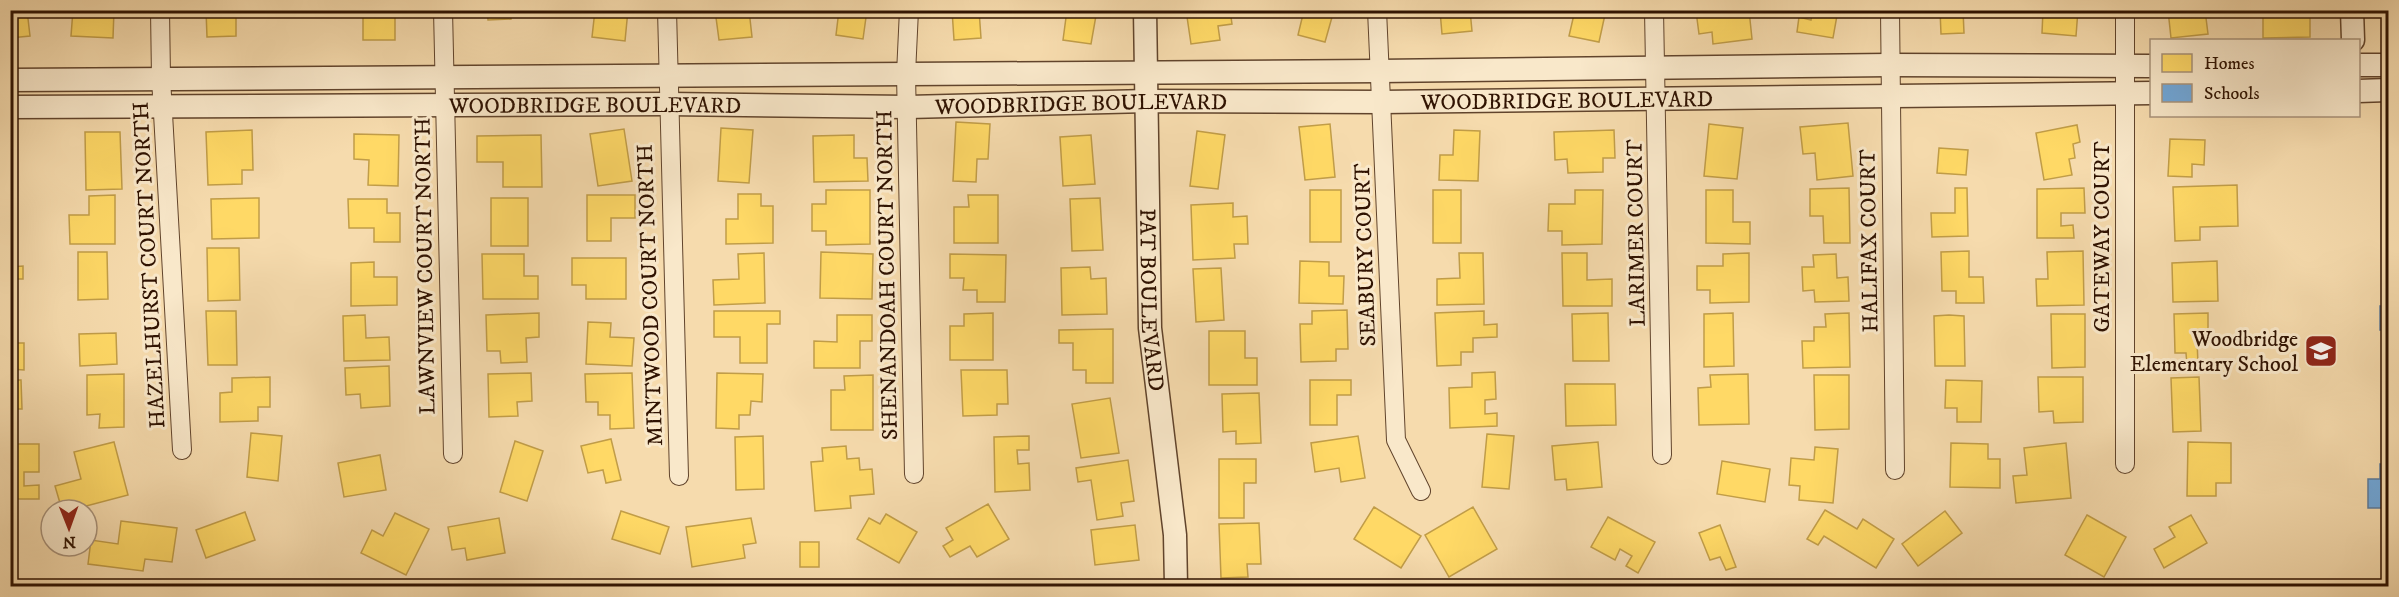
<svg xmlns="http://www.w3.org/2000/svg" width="2399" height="597" font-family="'IM FELL DW Pica',serif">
	<rect width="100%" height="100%" fill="#f6dbad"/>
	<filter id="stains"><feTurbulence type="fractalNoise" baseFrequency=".00333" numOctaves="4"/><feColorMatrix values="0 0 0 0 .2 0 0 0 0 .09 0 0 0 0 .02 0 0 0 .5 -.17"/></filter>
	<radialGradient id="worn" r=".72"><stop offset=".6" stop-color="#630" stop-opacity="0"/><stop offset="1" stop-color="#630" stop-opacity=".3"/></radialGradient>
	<g fill="#ffd966" stroke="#c19d48" stroke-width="1.5">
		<path d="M10,10h17l3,26 -20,2z"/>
		<path d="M73,10h41l-1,28 -42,-2z"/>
		<path d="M206,10h30v26l-29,1z"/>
		<rect x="363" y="10" width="32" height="30"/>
		<path d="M487,10h24v9l-23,1z"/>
		<path d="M595,10h33l-3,31 -33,-4z"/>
		<path d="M715,10h34l3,27 -33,3z"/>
		<path d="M839,10h28l-4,29 -27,-4z"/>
		<path d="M952,10h27l2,28 -27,2z"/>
		<path d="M1067,10h30l-6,34 -28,-4z"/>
		<path d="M1186,10h44l2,14 -14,2 2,14 -29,4z"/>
		<path d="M1304,10h30l-9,32 -27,-7z"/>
		<path d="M1425,10h45l2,21 -30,3 -2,-23z"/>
		<path d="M1575,10h31l-7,32 -30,-6z"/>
		<path d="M1749,10l3,29 -39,5 -1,-12 -13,2 -3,-23z"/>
		<path d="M1813,10h25l-5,28 -36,-6 2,-15 12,3z"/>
		<path d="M1940,10h23l1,23 -23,1z"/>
		<path d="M2043,10h35l-2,26 -34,-3z"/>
		<path d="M2168,10h37l3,24 -37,4z"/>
		<path d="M2263,10h47v27l-47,1z"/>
		<path d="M956,122l34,2 -2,35h-11l-1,23 -23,-1z"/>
		<path d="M1848,123l5,53 -36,4 -2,-27 -12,1 -3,-27z"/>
		<path d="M1330,124l5,53 -30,3 -6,-53z"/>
		<path d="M1709,124l34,4 -6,51 -33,-3z"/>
		<path d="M2077,125l3,17 -7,2 2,14 -6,1 3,16 -28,5 -8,-47z"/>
		<path d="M721,128l32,2 -4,53 -31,-2z"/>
		<path d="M624,129l8,52 -34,5 -8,-52z"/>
		<path d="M252,130l1,40h-11v14l-34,1 -2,-53z"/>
		<path d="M1454,130l26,1 -2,50 -39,-1 1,-25h13z"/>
		<path d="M1614,130l1,28h-12v14l-35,1 -1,-14 -12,1 -1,-28z"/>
		<path d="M1197,131l28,4 -7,54 -28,-3z"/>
		<path d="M85,132h35l2,57 -36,1z"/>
		<path d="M354,134l45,1 -1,51 -30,-1 1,-25 -15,-1z"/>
		<path d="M541,135l1,52h-39v-25h-26v-26z"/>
		<path d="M854,135v23h13l1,23 -54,1 -1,-46z"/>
		<path d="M1091,135l4,49 -32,2 -3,-49z"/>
		<path d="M2170,139l35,1 -1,25 -12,-1v13l-24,-1z"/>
		<path d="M1939,148l29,2 -2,25 -29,-2z"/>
		<path d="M2237,185l1,41 -38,1v13l-25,1 -2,-54z"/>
		<path d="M1849,188l1,55h-26l-1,-27h-13v-27z"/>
		<path d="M1955,188h12l1,48 -36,1 -1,-24h24z"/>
		<path d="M2084,188l1,25h-24v13l12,-1 1,13h-37v-49z"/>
		<path d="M826,190h44v54l-44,1v-14h-14v-27h14z"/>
		<rect x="1310" y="190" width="31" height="52"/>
		<rect x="1433" y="190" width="28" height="53"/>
		<path d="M1575,190h28l-1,54 -40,1v-14h-14l1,-27h26z"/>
		<path d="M1706,190h27v32h17v22l-44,-1z"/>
		<path d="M738,194h23v12h12v37l-47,1v-25h12z"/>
		<path d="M115,195v49h-45l-1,-29h20v-19z"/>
		<path d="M587,195h48v23h-24v23h-24z"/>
		<path d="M968,195h30v48h-44v-36h15z"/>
		<path d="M259,198v40l-47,1 -1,-40z"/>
		<rect x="491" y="198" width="37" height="48"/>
		<path d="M1100,198l3,52 -31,1 -2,-52z"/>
		<path d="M348,199h39v14h13v29h-26v-14h-25z"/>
		<path d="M1233,203v14l14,-1 1,28h-14l1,14 -42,2 -2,-55z"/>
		<path d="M207,248h32l1,52 -32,1z"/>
		<path d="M1969,251v26h14l1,26h-28v-12h-14l-1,-39z"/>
		<path d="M2083,251l1,54 -47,1 -1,-27h12l-1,-27z"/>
		<path d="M78,252h29l1,47 -30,1z"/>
		<path d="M821,252l52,2 -1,45 -52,-1z"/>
		<path d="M764,253l1,50 -51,2 -1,-25 26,-1 -1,-25z"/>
		<path d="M1459,253h24l1,51 -47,1v-26l23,-1z"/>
		<path d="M1562,253h25v27l25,-1v27h-49z"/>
		<path d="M1749,253v49l-39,1v-13h-13v-24h26v-12z"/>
		<path d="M482,254h42v22h14v23h-55z"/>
		<path d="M950,254l56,1 -1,47h-28v-12h-14l1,-12h-14z"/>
		<path d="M1836,254l1,24 11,-1 1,24 -34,1 -1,-12 -11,1 -1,-24h12l-1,-12z"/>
		<path d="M572,258h54v41h-40v-14h-14z"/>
		<path d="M1300,261l29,1v14h15l-1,28 -44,-1z"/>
		<path d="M2217,261l1,40 -45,1 -1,-39z"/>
		<path d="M374,262v15h23v28l-46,1v-43z"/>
		<path d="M23,266v13h-13v-12z"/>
		<path d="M1090,267l1,12 15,-1 1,36 -45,1 -1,-47z"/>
		<path d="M1221,268l3,52 -28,2 -3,-53z"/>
		<path d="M1347,310l1,39h-12v12l-35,1 -1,-38h12v-13z"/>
		<path d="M206,311h30l1,54h-29z"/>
		<path d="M714,311h66v13h-13v39h-27v-26h-26z"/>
		<path d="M1484,311v14l13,-1v13l-24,1v14h-12v13l-24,1 -2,-53z"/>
		<path d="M539,313v24l-13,1 1,24 -26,1 -1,-12h-13l-1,-36z"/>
		<path d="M993,313v47h-43v-34h14v-12z"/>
		<path d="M1608,313l1,48h-36l-1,-47z"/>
		<path d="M1733,313l1,53 -30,1v-53z"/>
		<path d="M1849,313l1,54 -47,1 -1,-27h12v-14h12l-1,-13z"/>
		<path d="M2208,313v26h-11l1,26h-11l-1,-12h-11l-1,-39z"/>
		<path d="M2051,314h34v53l-33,1z"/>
		<path d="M365,315l1,23 23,-1 1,23 -46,1 -1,-45z"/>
		<path d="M837,315h35v26h-12v27h-46v-27l23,1z"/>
		<path d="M1949,315l15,1 1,50h-30l-1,-50z"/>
		<path d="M588,322l23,1 -1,14 24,1 -2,28 -46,-2z"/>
		<path d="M10,329l2,14h12v27l-14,-1z"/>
		<path d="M1113,329v54h-27v-13h-13v-27h-14v-13z"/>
		<path d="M1209,331h36v27h12v27h-48z"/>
		<path d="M116,333l1,31 -37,2 -1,-32z"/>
		<path d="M389,366l1,40 -29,2 -1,-14 -14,1 -1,-27z"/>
		<path d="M961,370h46l1,34h-11v11l-34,1z"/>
		<path d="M1495,372l1,27 -11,1v14l12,-1v13l-47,2 -1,-40 23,-1v-14z"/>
		<path d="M531,373l1,28 -15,1 1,14 -29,1 -1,-43z"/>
		<path d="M632,373l2,55 -24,1v-14h-12v-13h-12l-1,-28z"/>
		<path d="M717,373l46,1 -1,28 -11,-1 -1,14h-11v14l-23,-1z"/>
		<path d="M124,374v53l-25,1 1,-14 -13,1v-40z"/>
		<path d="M1748,374l1,50 -50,1 -1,-37 13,-1 -1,-12z"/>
		<path d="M873,375v55h-42v-40h14l-1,-14z"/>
		<path d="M1814,375h35v54l-34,1z"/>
		<path d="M270,377v30h-12v14l-38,1v-29l12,-1v-14z"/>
		<path d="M2038,377h45v45l-29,1 -1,-12 -14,1z"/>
		<path d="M2199,377l2,54 -28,1 -2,-54z"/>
		<path d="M10,380h11l1,29h-12z"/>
		<path d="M1310,380h41v15h-14v30h-27z"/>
		<path d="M1946,380l36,1 -1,41h-24v-14h-12z"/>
		<path d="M1565,384h50l1,41 -50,1z"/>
		<path d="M1259,393l2,50 -25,1v-13l-13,1 -1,-38z"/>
		<path d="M1110,398l9,55 -38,5 -9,-54z"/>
		<path d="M251,433l31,3 -4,45 -31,-4z"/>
		<path d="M1487,434l27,2 -5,53 -27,-2z"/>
		<path d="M763,436l1,53 -28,1 -1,-53z"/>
		<path d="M1029,436v14h-12l1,14 11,-1 1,27 -35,2 -1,-55z"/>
		<path d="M1358,436l7,42 -24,4 -2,-14 -24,4 -4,-29z"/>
		<path d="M611,439l10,41 -15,3 -3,-13 -15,3 -7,-27z"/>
		<path d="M515,441l28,10 -16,50 -27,-9z"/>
		<path d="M114,442l14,53 -57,15h-9l-7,-24 26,-7 -7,-27z"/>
		<path d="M1598,442l4,45 -35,3 -1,-11 -11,1 -3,-34z"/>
		<path d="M2188,442l43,1v40h-15v13h-29z"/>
		<path d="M1951,443l37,1v15h12v29l-50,-1z"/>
		<path d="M2066,443l5,55 -55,5 -3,-27 14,-1 -3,-27z"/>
		<path d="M10,444h29v28h-15v14l15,-1v14h-29z"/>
		<path d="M846,446l1,13 12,-1 1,12 12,-1 2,25 -24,2 1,12 -36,3 -4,-49 12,-1 -1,-13z"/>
		<path d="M1815,447l23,2 -5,54 -34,-3 1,-14 -11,-1 2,-27 23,2z"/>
		<path d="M380,455l6,35 -42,7 -6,-34z"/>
		<path d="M1219,459h37v24h-12v35h-25z"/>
		<path d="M1128,460l6,41 -13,2 2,13 -26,4 -6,-40 -13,2 -2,-14z"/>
		<path d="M1722,461l48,8 -5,33 -48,-8z"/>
		<path d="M988,504l21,35 -32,18 -7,-11 -20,11 -7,-11 10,-6 -7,-12z"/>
		<path d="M1374,507l47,29 -20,32 -47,-29z"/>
		<path d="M1473,507l24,42 -48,28 -24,-42z"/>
		<path d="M1825,510l32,19 6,-10 31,20 -18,29 -52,-32 -6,9 -11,-6z"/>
		<path d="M621,511l48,16 -9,27 -48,-15z"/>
		<path d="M1945,511l17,22 -44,33 -16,-22z"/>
		<path d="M245,512l10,28 -49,18 -10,-28z"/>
		<path d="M395,513l34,16 -23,46 -45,-22 11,-23 11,6z"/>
		<path d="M886,514l31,18 -18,31 -42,-24 12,-21 11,6z"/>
		<path d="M2087,515l39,22 -22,40 -39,-22z"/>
		<path d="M2191,515l16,28 -43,25 -10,-19 21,-12 -6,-10z"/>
		<path d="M1608,517l47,25 -17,31 -12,-7 6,-10 -12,-7 -5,11 -24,-13z"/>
		<path d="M499,518l6,35 -38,7 -2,-12 -13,2 -4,-23z"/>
		<path d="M751,518l5,25 -13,2 2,13 -53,9 -6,-40z"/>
		<path d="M121,521l56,7 -5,34 -27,-3 -2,12 -55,-7 3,-24 27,4z"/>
		<path d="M1259,523l2,41h-14l1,13 -27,1 -2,-54z"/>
		<path d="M1135,525l4,35 -44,5 -4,-35z"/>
		<path d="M1720,525l16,42 -10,3 -6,-13 -10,3 -11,-27z"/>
		<rect x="800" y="542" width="19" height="25"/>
	</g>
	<g fill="#6fa8dc" stroke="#5c7b9a" stroke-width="1.5">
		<path d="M2386,291h2v39h-8v-24h6z"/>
		<path d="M2380,464h8v44h-20v-29h12z"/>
	</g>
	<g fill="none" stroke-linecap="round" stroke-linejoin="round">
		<defs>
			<g id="minor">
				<path d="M160,10l1,68 21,372"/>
				<path d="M443,10l10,444"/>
				<path d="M667,10l12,466"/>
				<path d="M909,10l-3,64 8,400"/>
				<path d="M1377,10l19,430 25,51"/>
				<path d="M1654,10l8,445"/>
				<path d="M1890,10l5,460"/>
				<path d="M2125,464v-454"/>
			</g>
			<g id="tertiary">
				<path id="s1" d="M1145,10l5,318 25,207 1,51"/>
				<path d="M2352,10l1,30"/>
				<path d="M2358,65h30"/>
				<path d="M10,80l1369,-9 510,-6 263,1"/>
				<path d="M2358,91l30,-1"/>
				<path id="s2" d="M10,107l658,-3 240,3 240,-6 233,1 771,-9"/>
			</g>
		</defs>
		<use href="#minor" stroke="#61442c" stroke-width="20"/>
		<use href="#tertiary" stroke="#61442c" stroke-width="25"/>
		<use href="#minor" stroke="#f9e8ca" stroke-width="18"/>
		<use href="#tertiary" stroke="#f9e8ca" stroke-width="22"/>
	</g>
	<defs>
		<symbol id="school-square" viewBox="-11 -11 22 22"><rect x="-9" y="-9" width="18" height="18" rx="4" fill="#8f2418" stroke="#f9e8ca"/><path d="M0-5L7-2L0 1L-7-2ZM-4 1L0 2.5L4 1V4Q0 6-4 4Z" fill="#fff"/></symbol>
	</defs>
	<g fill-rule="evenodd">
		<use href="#school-square" x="2302" y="332" width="38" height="38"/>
	</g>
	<g text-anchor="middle" stroke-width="6" stroke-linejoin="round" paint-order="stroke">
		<g font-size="22" fill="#2f1201" stroke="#f9e8ca">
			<text dy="8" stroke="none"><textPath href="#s2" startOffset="1557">WOODBRIDGE BOULEVARD</textPath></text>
			<text dy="8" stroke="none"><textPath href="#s2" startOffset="1071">WOODBRIDGE BOULEVARD</textPath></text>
			<text dy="8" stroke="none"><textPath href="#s2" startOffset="585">WOODBRIDGE BOULEVARD</textPath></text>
			<text transform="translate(1635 233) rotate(-91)" y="8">LARIMER COURT</text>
			<text transform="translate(2101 237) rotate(-90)" y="8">GATEWAY COURT</text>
			<text transform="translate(1868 241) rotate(-91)" y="8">HALIFAX COURT</text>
			<text transform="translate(1364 255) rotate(-92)" y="8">SEABURY COURT</text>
			<text transform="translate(148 265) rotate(-93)" y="8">HAZELHURST COURT NORTH</text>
			<text transform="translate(424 266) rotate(-91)" y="8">LAWNVIEW COURT NORTH</text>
			<text transform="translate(886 275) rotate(-91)" y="8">SHENANDOAH COURT NORTH</text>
			<text transform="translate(649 295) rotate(-92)" y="8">MINTWOOD COURT NORTH</text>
			<text dy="8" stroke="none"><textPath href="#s1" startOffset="290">PAT BOULEVARD</textPath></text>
		</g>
		<g font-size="22" fill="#2f1201" stroke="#f9e8ca" text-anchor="end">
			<text x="2298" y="346">Woodbridge<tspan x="2298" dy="25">Elementary School</tspan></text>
		</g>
	</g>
	<rect width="2399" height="597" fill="none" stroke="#f6dbad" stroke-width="36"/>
	<rect x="12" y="12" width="2375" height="573" fill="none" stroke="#2f1201" stroke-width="3"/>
	<rect x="18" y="18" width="2363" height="561" fill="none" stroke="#2f1201" stroke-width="1.5"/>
	<rect x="2150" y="39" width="210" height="78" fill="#f9e8ca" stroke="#a8927a" stroke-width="1.5"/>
	<rect x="2162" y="54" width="30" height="18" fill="#ffd966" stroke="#a8927a" stroke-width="1.5"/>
	<text x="2204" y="69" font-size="18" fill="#2f1201">Homes</text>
	<rect x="2162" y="84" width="30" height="18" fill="#6fa8dc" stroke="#a8927a" stroke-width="1.5"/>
	<text x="2204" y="99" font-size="18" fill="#2f1201">Schools</text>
	<g transform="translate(69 528) rotate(179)"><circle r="28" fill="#f9e8ca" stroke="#a8927a" stroke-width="1.5"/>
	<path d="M0-4.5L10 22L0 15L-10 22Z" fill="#8f2418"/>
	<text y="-9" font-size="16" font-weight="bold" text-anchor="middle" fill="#2f1201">N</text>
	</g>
	<rect width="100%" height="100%" filter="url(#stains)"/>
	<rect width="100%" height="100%" fill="url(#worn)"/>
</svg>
